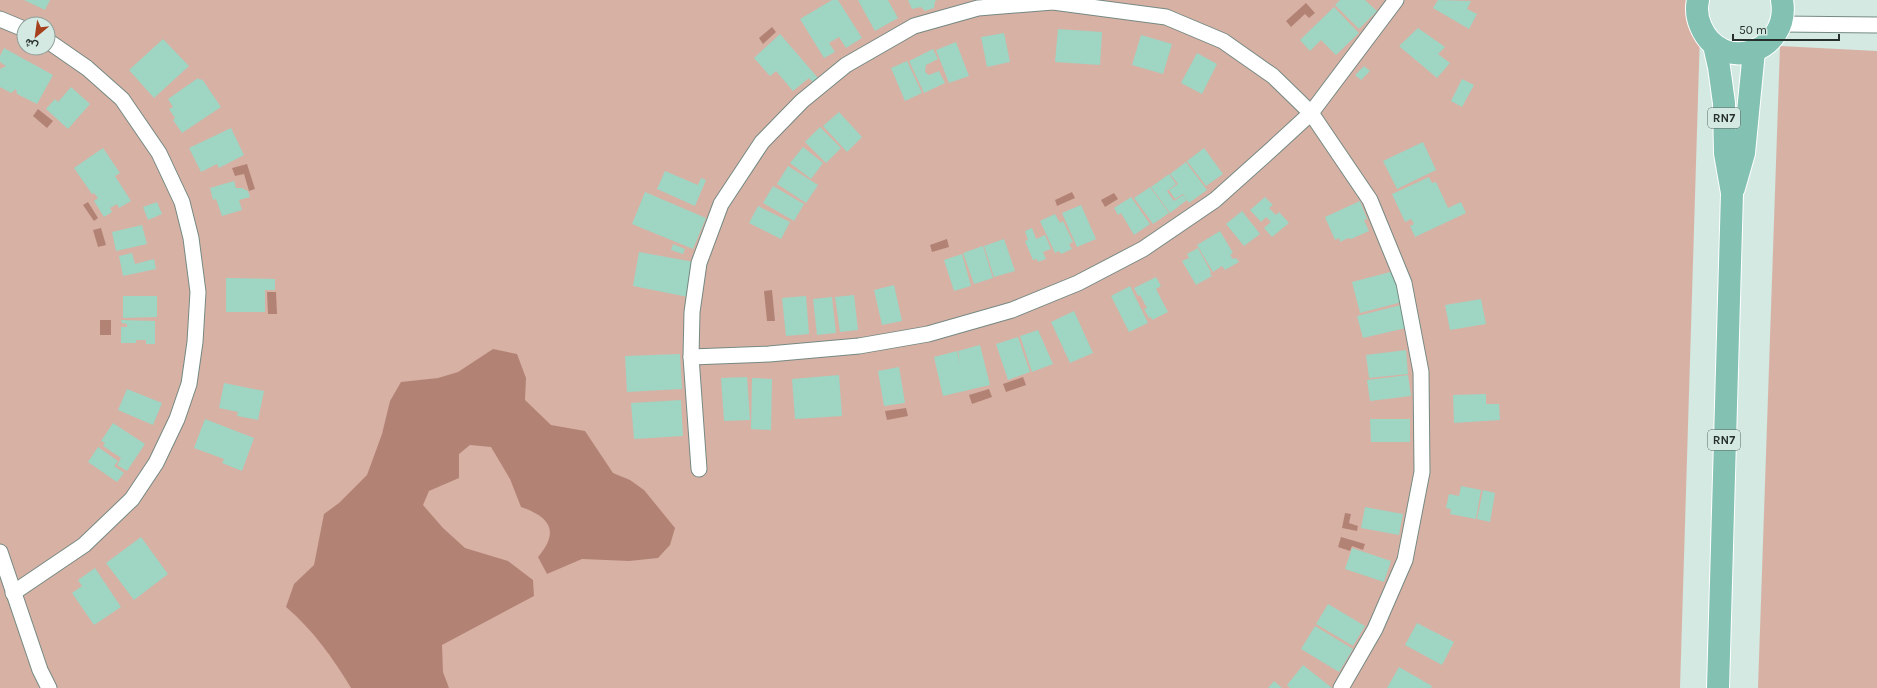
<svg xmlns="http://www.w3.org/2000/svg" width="1877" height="688" font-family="Karla,Vazirmatn,sans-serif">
	<rect width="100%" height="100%" fill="#d3e9e1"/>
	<g fill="#d8b1a5" fill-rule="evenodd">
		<path d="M0,0h1701l-21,688h-1680zM24,24h24v24h-24z"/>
		<path d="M1780,46l97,5v637h-119z"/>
	</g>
	<g fill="#b28375">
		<path d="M1306,3l9,10 -6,5 -4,-4 -14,13 -5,-6z"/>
		<path d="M772,27l4,5 -13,12 -4,-6z"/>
		<path d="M38,109l15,12 -6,7 -14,-12z"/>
		<path d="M247,164l8,25 -6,2 -5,-17 -9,2 -3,-8z"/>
		<path d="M1072,192l3,6 -18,8 -2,-6z"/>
		<path d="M1114,193l4,6 -13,8 -4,-7z"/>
		<path d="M88,202l10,16 -4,3 -11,-16z"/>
		<path d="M101,228l5,17 -8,2 -5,-17z"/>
		<path d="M947,239l2,8 -17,5 -2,-7z"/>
		<path d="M772,290l3,31h-8l-3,-30z"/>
		<path d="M267,292h9l1,22h-9z"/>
		<rect x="100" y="320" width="11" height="15"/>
		<path d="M493,349l24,5 9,24 -1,22 26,25 34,6 28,42 17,7 14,10 31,38 -5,17 -12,13 -29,3 -47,-2 -35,15 -9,-17c22,-26 12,-40 -17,-50l-11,-28 -19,-32 -21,-2 -11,9v24l-30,13 -6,14 20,23 22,20 43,13 25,19 1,16 -92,49 1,27 6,16h-98c-18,-30 -38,-58 -65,-81l8,-23 20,-19 10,-51 15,-11 28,-28 15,-41 8,-33 11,-19 37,-4 20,-6z"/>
		<path d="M1023,377l3,8 -20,7 -3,-8z"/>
		<path d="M989,389l3,8 -20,7 -3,-9z"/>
		<path d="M906,408l2,8 -21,4 -2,-9z"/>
		<path d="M1345,513l6,1 -2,9 9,3 -1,5 -15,-3z"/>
		<path d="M1341,537l24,7 -2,6 -11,-4 -2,5 -12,-4z"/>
	</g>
	<g fill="#9ed5c3">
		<path d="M24,0h26l-5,10z"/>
		<path d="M832,0h6l24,38 -16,10 -7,-11 -10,6 6,9 -11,6 -24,-39z"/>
		<path d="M858,0h30l10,18 -23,13z"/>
		<path d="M908,0h30l-3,1 -1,7 -9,3 -4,-4 -9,2z"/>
		<path d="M1340,0h25l12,11 -18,18 -24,-24z"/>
		<path d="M1438,0l33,1 -4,8 10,5 -8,15 -36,-21z"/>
		<path d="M1334,7l25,26 -23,22 -15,-15 -11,11 -10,-11z"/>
		<path d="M1418,28l27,19 -7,7 12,9 -13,15 -38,-32z"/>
		<path d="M1058,29l44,3 -2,33 -45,-3z"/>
		<path d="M1004,33l6,29 -23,5 -6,-30z"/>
		<path d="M780,34l38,44 -5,5 -4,-5 -16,13 -17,-20 -6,5 -16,-18z"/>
		<path d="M1141,35l31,9 -9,30 -31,-9z"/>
		<path d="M163,39l26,27 -35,32 -25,-28z"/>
		<path d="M956,42l13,34 -20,7 -13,-33z"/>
		<path d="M4,48l49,27 -16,29 -20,-10 -1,-5 -5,4 -11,-6v-18l6,-3 -6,-4v-6z"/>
		<path d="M933,49l5,10 -12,6 -1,7 4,3 10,-4 6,12 -21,10 -15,-32z"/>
		<path d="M1197,53l20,11 -15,30 -21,-11z"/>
		<path d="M907,61l15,32 -17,8 -14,-33z"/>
		<path d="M1364,66l6,5 -9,9 -6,-5z"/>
		<path d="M198,78l2,2 2,-1 19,28 -39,26 -9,-13 2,-2 -6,-9 4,-2 -5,-8z"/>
		<path d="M1462,79l12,6 -12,22 -11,-6z"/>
		<path d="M71,87l19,17 -22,25 -22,-20 9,-10 3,3z"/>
		<path d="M839,112l23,25 -15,15 -24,-26z"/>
		<path d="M820,127l21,21 -15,15 -21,-21z"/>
		<path d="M231,128l13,27 -25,13 -2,-4 -16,8 -12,-24z"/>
		<path d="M1423,142l13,28 -39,19 -14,-28z"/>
		<path d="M803,147l20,16 -12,16 -21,-16z"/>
		<path d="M103,148l17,25 -5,3 16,25 -12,7 -2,-4 -7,4 2,4 -8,5 -10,-16 4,-3 -4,-5 -2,1 -18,-26z"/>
		<path d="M1204,148l19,26 -17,12 -19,-25z"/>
		<path d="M1186,162l21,28 -18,13 -6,-9 -8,5 -6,-9 9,-6 -8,-10z"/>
		<path d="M788,166l30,19 -12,18 -29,-19z"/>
		<path d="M665,171l33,14 3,-7 5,2 -11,26 -38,-17z"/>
		<path d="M1169,174l7,10 -9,7 7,10 9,-6 4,5 -17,13 -19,-26z"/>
		<path d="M1429,177l3,6 4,-1 12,26 13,-6 5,11 -51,24 -5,-11 4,-2 -3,-5 -6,3 -13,-28z"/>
		<path d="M234,181l2,7h6l6,3 2,6 -11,3 3,10 -20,6 -6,-17 -3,1 -3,-12z"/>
		<path d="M773,186l31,18 -10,17 -31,-18z"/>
		<path d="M1150,187l19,26 -16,11 -19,-26z"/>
		<path d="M645,192l61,26 -13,31 -61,-25z"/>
		<path d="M1131,197l19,27 -16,11 -13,-22 -3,2 -4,-7z"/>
		<path d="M1265,197l8,8 -4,3 7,7 3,-3 10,11 -17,14 -8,-9 7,-6 -5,-5 -5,5 -11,-12z"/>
		<path d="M1360,201l7,18 -3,1 5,11 -18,8 -3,-1 -8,4 -1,-4 -4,2 -10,-23z"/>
		<path d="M157,202l5,12 -14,6 -5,-13z"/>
		<path d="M1081,205l15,34 -19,8 -15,-34z"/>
		<path d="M758,206l32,16 -9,17 -32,-16z"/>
		<path d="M1242,211l18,23 -16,12 -18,-22z"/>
		<path d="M1055,214l5,9 3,-2 10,21 -4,2 3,5 -11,5 -2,-3 -4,2 -15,-32z"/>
		<path d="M142,225l5,19 -31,7 -4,-19z"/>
		<path d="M1032,228l4,11 9,-4 6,14 -8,3 3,7 -8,3 -1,-3 -4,1 -8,-19 3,-1 -3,-9z"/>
		<path d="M1220,231l13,22 -3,2 3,4 3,-1 3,4 -14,8 -3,-4 -9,6 -16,-27z"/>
		<path d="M1004,239l11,32 -21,6 -10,-31z"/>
		<path d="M673,244l12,5 -2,5 -12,-4z"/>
		<path d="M983,246l10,32 -19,6 -11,-31z"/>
		<path d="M1198,248l13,24 -1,1 2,3 -16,9 -14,-24 7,-3 -2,-4z"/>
		<path d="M639,252l55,10 -6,35 -55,-11z"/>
		<path d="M132,253l3,11 19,-5 2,10 -33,7 -4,-20z"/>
		<path d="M962,254l9,32 -17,5 -10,-31z"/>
		<path d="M1394,271l8,31 -42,11 -8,-31z"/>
		<path d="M1156,277l5,9 -5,3 12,23 -16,8 -1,-3 -2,1 -5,-9 3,-1 -7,-13 -2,1 -4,-8z"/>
		<path d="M226,278l49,1v11h-10v22h-39z"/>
		<path d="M894,285l8,36 -20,4 -8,-35z"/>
		<path d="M1130,286l18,37 -19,9 -18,-36z"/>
		<path d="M854,295l4,35 -18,2 -5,-35z"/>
		<path d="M123,296h34v21l-34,1z"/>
		<path d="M806,296l3,38 -23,2 -4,-38z"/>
		<path d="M832,297l4,36 -19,2 -4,-36z"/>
		<path d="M1481,299l5,25 -36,6 -5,-25z"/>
		<path d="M1401,305l5,23 -43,10 -6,-22z"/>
		<path d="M1074,311l19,42 -23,10 -19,-41z"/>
		<path d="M121,320l34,1v23h-9v-4h-10v3h-15v-16h6v-3l-5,-1z"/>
		<path d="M1038,330l15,34 -21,8 -12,-36z"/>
		<path d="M1018,337l12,35 -22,8 -12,-36z"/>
		<path d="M980,345l10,40 -47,11 -9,-39 23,-6 3,13 -2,-13z"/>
		<path d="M1406,350l2,24 -39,4 -3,-23z"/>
		<path d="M680,354l2,35 -55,3 -2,-36z"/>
		<path d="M899,367l6,36 -21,3 -6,-35z"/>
		<path d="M839,375l3,41 -47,3 -3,-40z"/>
		<path d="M1408,375l3,21 -41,5 -3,-21z"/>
		<path d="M747,377l3,43 -26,1 -3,-43z"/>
		<path d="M752,378l20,1 -1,51 -20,-1z"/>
		<path d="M224,383l40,8 -6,29 -21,-4 1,-4 -19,-4z"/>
		<path d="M127,389l35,14 -9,22 -35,-15z"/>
		<path d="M1486,394v10h13l1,16 -46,3 -1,-28z"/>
		<path d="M681,400l2,36 -49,3 -3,-36z"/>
		<path d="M205,419l49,19 -12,33 -20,-8 2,-4 -30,-11z"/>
		<path d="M1370,419h40v23h-39z"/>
		<path d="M113,423l32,21 -18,27 -10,-6 4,-7 -18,-12 2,-3 -4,-2z"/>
		<path d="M98,447l20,14 -4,5 10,7 -7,9 -29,-20z"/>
		<path d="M1461,486l20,4 -5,29 -26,-5 1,-5 -5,-1 3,-14 10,2z"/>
		<path d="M1483,490l12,3 -5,29 -13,-3z"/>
		<path d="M1365,507l38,7 -4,21 -38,-7z"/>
		<path d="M141,537l27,37 -34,26 -28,-37z"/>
		<path d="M1352,548l39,13 -7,21 -39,-13z"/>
		<path d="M95,568l26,39 -27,18 -22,-32 10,-7 -4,-6z"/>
		<path d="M1328,604l37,22 -12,20 -37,-22z"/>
		<path d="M1417,623l37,19 -12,23 -37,-20z"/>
		<path d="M1315,626l38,23 -14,23 -38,-23z"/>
		<path d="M1303,665l29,23h-42l-3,-3z"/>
		<path d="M1399,667l33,19 -1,2h-44z"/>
		<path d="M1274,681l8,7h-14z"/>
	</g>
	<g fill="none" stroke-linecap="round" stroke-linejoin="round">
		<defs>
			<g id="minor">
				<path d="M0,19l24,10"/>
				<path d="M1781,24l96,1"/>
				<path d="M691,357l78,-3 90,-8 69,-12 84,-24 66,-27 65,-34 72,-49 58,-52 38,-35 85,-113"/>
				<path d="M699,469l-8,-112 1,-45 7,-49 22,-59 41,-62 40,-41 44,-36 68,-39 64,-18 75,-6 113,15 57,24 50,35 38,37 59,87 34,83 17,89 1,100 -17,88 -30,69 -34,59"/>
				<path d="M0,552l40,118 9,18"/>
				<path d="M13,593l71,-48 48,-46 24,-36 21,-44 12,-35 6,-42 3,-50 -7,-54 -9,-36 -23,-49 -37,-54 -35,-31 -39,-27"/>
			</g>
			<g id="primary">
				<path d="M1698,0c-2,9 -1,18 3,27 21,48 90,25 81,-27"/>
				<path d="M1714,45l5,22 5,36 1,50 7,40 -14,495"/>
				<path d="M1734,188l10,-35 10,-102"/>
			</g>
		</defs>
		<use href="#minor" stroke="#758982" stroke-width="17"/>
		<use href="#primary" stroke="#fff" stroke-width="24"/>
		<use href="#minor" stroke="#fff" stroke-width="15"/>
		<use href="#primary" stroke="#83c2b3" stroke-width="22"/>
	</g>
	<g text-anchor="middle" stroke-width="3.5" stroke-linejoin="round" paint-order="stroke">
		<g fill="#d3e9e1" stroke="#5b6762" stroke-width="1">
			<rect x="1708" y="108" width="32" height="20" rx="3"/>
			<rect x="1708" y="430" width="32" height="20" rx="3"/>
		</g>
		<g font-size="12" font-weight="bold" fill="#272f2c">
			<text x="1724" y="122">RN7</text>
			<text x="1724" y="444">RN7</text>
		</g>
	</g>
	<g transform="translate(36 36) rotate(209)"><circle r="19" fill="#d3e9e1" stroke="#8e9f99"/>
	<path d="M0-3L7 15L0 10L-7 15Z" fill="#a63f1c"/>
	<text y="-6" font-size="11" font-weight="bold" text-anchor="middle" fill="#272f2c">ش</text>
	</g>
	<path d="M1733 34v6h106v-6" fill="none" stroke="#272f2c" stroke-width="2"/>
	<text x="1739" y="34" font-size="12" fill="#272f2c" stroke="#d3e9e1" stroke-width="3" paint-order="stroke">50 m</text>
</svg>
